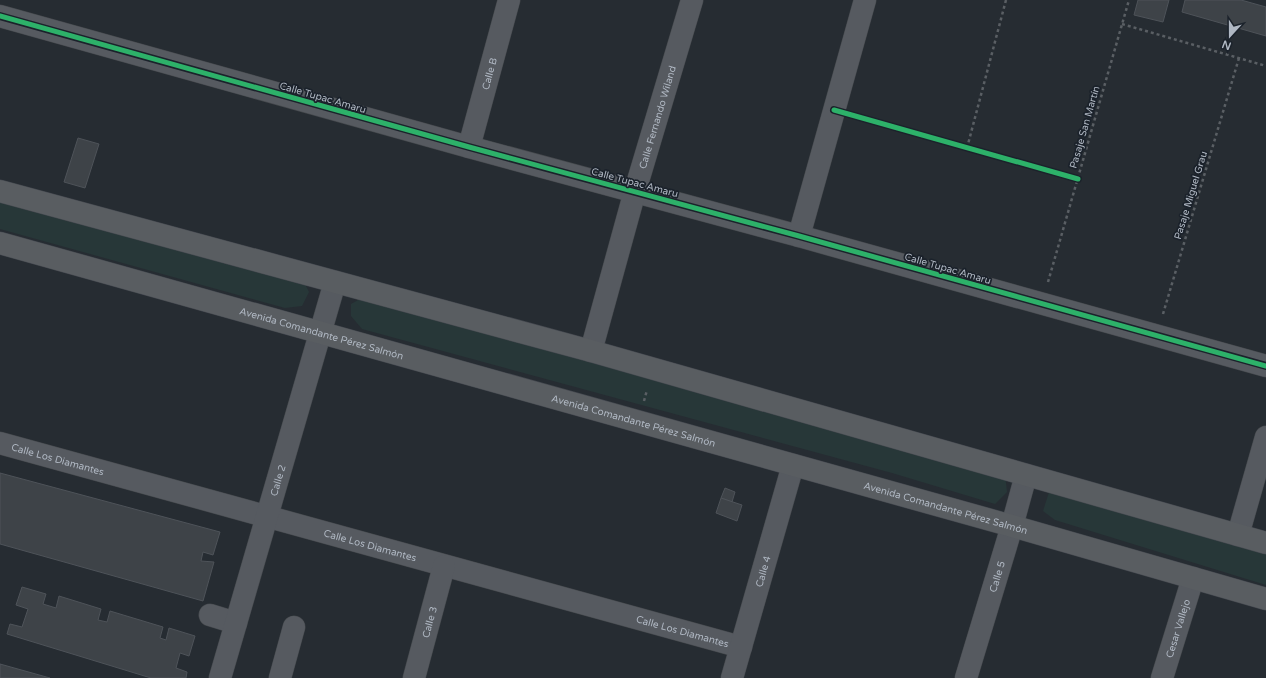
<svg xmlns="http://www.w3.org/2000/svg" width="1266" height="678" font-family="'Varela Round',sans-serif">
	<rect width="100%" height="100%" fill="#262c32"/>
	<g fill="#273738">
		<path d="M0,193l302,85 7,14 -7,14 -17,2 -285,-79z"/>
		<path d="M367,295l638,178 2,19 -12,12 -103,-31 -530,-144 -11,-13v-12z"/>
		<path d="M1049,492l217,61v32l-211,-65 -12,-9z"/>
	</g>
	<g fill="#3e4348" stroke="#4e5359">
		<path d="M1138,0h31l-6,22 -29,-7z"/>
		<path d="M1185,0h56l25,7v29l-84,-24z"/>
		<path d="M78,138l21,6 -14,44 -21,-6z"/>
		<path d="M0,473l220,59 -7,23 -10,-3 -2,9 13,1 -11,39 -203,-57z"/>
		<path d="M725,488l10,4 -3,10 -11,-4z"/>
		<path d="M721,498l21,7 -5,16 -21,-8z"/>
		<path d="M22,587l24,7 -3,10 13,4 3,-12 42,13 -3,11 9,2 3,-11 53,16 -3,11 6,2 3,-12 26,8 -6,20 -9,-3 -4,15 11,4 -1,6h-35l-144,-44 3,-10 12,3 6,-18 -12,-4z"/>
		<path d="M0,664l50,14h-50z"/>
	</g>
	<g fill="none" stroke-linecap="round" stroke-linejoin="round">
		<defs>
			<g id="minor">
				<path d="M0,16l469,131 330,89 467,130"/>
				<path id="s1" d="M469,147l40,-147"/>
				<path d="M799,236l66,-236"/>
				<path id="s2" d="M591,351l44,-160 57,-191"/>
				<path id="s3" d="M0,443l741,204"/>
				<path d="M1238,535l28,-98"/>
				<path d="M210,615l26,8"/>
				<path id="s4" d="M220,678l115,-396"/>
				<path d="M280,678l14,-51"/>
				<path id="s5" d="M414,678l30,-112"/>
				<path id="s6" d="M732,678l61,-213"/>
				<path id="s7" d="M966,678l46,-152 14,-51"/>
				<path id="s8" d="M1162,678l31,-100"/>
			</g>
			<g id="major">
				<path d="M0,191l591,160 675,192"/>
				<path id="s9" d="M0,243l1012,283 254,73"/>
			</g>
		</defs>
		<use href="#minor" stroke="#44484c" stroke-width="23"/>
		<use href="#major" stroke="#44484f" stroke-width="23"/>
		<g stroke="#5a5f64" stroke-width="2.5" stroke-dasharray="3 3" stroke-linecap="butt">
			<path d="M1122,24l144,42"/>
			<path d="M856,116l222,63"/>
			<path d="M967,148l39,-148"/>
			<path d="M1048,282l81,-282"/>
			<path d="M1163,314l76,-256"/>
			<path d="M644,401l3,-11"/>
		</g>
		<use href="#minor" stroke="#565a60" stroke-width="22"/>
		<use href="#major" stroke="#595d61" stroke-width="22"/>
		<defs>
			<g id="cycleway">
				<path d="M0,16l469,131 330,89 467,130"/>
				<path d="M834,110l244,69"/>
			</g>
		</defs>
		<use href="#cycleway" stroke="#1b222b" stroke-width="8"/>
		<use href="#cycleway" stroke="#2db169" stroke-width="5"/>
	</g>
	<g text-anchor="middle" stroke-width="3.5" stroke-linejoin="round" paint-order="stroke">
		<g font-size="10" fill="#b0b8c3" stroke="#1b222b">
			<text dy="4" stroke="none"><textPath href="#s1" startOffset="76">Calle B</textPath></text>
			<text transform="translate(323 97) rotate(16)" y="4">Calle Tupac Amaru</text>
			<text dy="4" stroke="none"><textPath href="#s2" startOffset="243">Calle Fernando Wiland</textPath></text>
			<text transform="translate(1084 127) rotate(-74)" y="4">Pasaje San Martín</text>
			<text transform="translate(635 182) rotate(15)" y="4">Calle Tupac Amaru</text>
			<text transform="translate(1190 195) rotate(-73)" y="4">Pasaje Miguel Grau</text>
			<text transform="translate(948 268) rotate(16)" y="4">Calle Tupac Amaru</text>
			<text dy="4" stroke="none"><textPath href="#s9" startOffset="334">Avenida Comandante Pérez Salmón</textPath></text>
			<text dy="4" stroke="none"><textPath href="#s9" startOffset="658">Avenida Comandante Pérez Salmón</textPath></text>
			<text dy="4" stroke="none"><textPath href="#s3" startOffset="60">Calle Los Diamantes</textPath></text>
			<text dy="4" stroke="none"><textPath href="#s4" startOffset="206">Calle 2</textPath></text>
			<text dy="4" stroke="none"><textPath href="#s9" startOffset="982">Avenida Comandante Pérez Salmón</textPath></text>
			<text dy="4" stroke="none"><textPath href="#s3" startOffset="384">Calle Los Diamantes</textPath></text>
			<text dy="4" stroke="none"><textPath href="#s6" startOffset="111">Calle 4</textPath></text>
			<text dy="4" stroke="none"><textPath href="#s7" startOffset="106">Calle 5</textPath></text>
			<text dy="4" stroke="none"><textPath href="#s5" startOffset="58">Calle 3</textPath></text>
			<text dy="4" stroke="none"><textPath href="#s8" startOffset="52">Cesar Vallejo</textPath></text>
			<text dy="4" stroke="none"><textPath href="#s3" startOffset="708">Calle Los Diamantes</textPath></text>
		</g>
	</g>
	<g transform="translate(1230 36) rotate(201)" stroke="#1b222b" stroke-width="3" paint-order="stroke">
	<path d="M0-3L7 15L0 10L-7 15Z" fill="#b0b8c3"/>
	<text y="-6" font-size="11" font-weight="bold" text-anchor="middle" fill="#b0b8c3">N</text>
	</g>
</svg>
